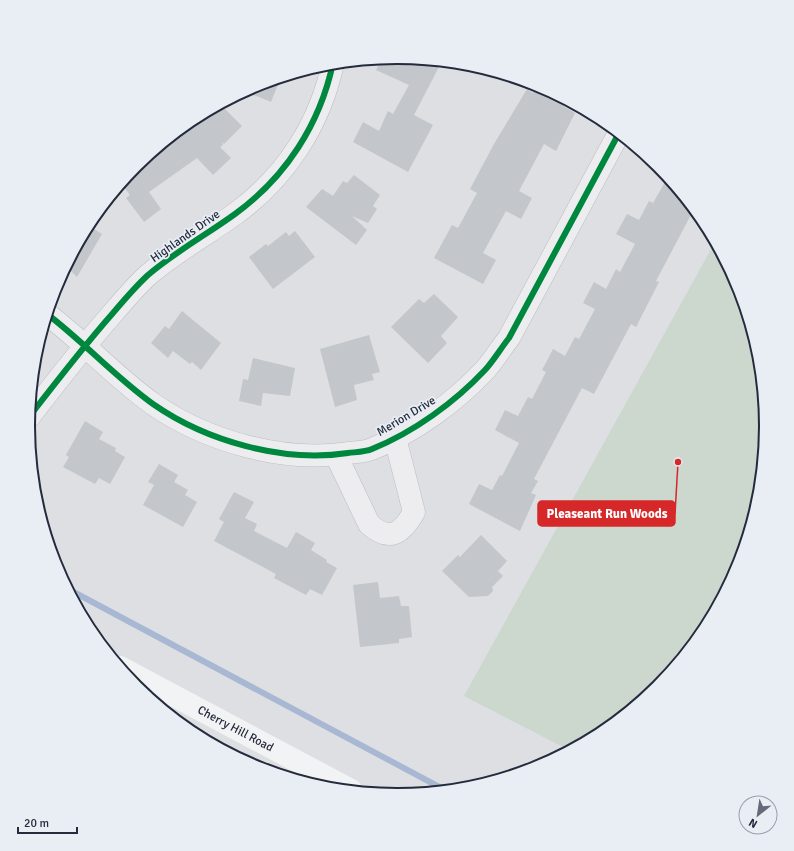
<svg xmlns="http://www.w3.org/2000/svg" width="794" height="851" font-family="Signika,sans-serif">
	<rect width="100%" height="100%" fill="#dddfe3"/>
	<path fill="#ccd7cd" d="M715,242l23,43 21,69 7,72 -7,72 -21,69 -34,64 -46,56 -56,45 -33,18 -105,-54z"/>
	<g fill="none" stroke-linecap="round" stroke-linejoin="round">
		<path stroke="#a8b8d2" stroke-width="6" d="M68,589l377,201"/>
	</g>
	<g fill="#c3c6ca">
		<path d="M397,56l45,5 -28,54 19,10 -25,47 -55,-30 10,-20 16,9 9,-20 5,3 16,-29 -33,-15 7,-12z"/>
		<path d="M281,77l-10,25 -27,-11 12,-7z"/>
		<path d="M537,84l29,16 -3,6 12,7 -19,38 -12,-7 -25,47 13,7 -11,21 -15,-8 -23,42 13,7 -13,24 -49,-26 18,-33 6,3 19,-35 -7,-4 24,-45 33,-55 6,4z"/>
		<path d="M220,104l22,22 -18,18 -3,-2 2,3 -3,2 11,11 -18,17 -16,-17 -48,34 12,17 -17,13 -18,-24 4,-3 -9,-12 15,-19 56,-45z"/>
		<path d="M354,175l26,20 -7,11 4,3 -9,14 -16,-7 15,14 -11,15 -50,-38 16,-18 11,7 10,-15 4,2z"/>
		<path d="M668,177l26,32 -38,72 3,1 -23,45 -5,-3 -37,70 -12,-6 -48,91 4,2 -7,12 5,2 -16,36 -51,-27 10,-20 13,6 8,-15 2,1 17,-33 -24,-13 10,-20 13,6 10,-19 4,2 14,-27 -4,-2 11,-21 12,7 10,-19 4,2 16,-30 -12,-6 11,-21 12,7 10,-20 4,3 15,-28 -19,-10 11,-20 12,6 10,-19 4,2z"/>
		<path d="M88,225l14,9 -25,43 -11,-11z"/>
		<path d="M295,231l20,26 -42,32 -24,-32 17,-13 2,2 18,-14 3,4z"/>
		<path d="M434,294l24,23 -17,19 6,7 -19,20 -37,-36 28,-28 5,4z"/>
		<path d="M182,311l39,32 -20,27 -9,-8 -2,2 -17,-13 -5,7 -17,-15 14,-17 4,3z"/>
		<path d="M369,335l11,37 -8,2 2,6 -20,5 3,15 -22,7 -15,-58z"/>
		<path d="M253,358l42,10 -5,28 -27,-3 -2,13 -22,-5 4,-22 5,1z"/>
		<path d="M85,421l18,11 -4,7 17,9 -1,3 10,6 -15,27 -11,-6 -4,6 -32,-17 6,-10 -3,-2z"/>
		<path d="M159,464l19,11 -4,7 14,8 -3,5 12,7 -14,25 -40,-22 11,-20 -6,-3z"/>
		<path d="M234,492l20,10 -9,16 12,6 -3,7 33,17 9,-16 19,11 -4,7 16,10 -1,2 11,6 -15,27 -12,-6 -4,6 -32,-17 2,-4 -62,-33 10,-19 -5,-3z"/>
		<path d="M481,535l26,26 -9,10 5,5 -11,11 1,4 -5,5 -19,1 -27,-26 16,-16 2,2z"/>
		<path d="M378,582l2,16 19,-2 2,10h8l3,31 -13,2v4l-39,4 -7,-62z"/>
	</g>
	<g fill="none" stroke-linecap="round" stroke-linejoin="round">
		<defs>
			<g id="minor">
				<path d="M47,314c37,28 68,63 106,90 53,37 130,59 195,49 8,-1 17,-1 24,-4 42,-17 83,-47 113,-79 9,-10 16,-22 24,-32l110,-205"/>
				<path d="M29,417c27,-35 54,-70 84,-104 11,-13 22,-26 35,-38 27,-23 58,-40 87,-61 51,-37 85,-90 98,-151"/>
				<path d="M336,455l33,69c21,19 33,9 45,-12l-19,-74"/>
			</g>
		</defs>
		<use href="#minor" stroke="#bbbdc1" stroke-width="23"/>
		<use href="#minor" stroke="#ededf0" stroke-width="22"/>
		<path stroke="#f2f3f4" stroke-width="22" id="s1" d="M120,667l231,123"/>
		<defs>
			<g id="cycleway">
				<path d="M47,314c37,28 68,63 106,90 53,37 130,59 195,49 8,-1 17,-1 24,-4 42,-17 83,-47 113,-79 9,-10 16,-22 24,-32l110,-205"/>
				<path d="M29,417c27,-35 54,-70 84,-104 11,-13 22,-26 35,-38 27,-23 58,-40 87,-61 51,-37 85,-90 98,-151"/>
			</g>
		</defs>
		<use href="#cycleway" stroke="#e9edf4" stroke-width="8"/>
		<use href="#cycleway" stroke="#00873e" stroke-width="6"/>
	</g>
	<g text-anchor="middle" stroke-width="3.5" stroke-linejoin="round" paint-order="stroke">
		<g font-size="12" fill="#232b3d" stroke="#e9edf4">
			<text transform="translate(185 236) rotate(-35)" y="4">Highlands Drive</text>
			<text transform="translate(406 416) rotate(-31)" y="4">Merion Drive</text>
			<text dy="4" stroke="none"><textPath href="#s1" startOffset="131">Cherry Hill Road</textPath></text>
		</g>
	</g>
	<path d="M0 0H794V851H0ZM35 426a362 362 0 1 1 724 0a362 362 0 1 1-724 0Z" fill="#e9edf4" fill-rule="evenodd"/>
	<path fill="none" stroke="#232b3d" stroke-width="2" d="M35 426a362 362 0 1 1 724 0a362 362 0 1 1-724 0Z"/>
	<path fill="none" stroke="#d62828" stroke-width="1.5" d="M678 462L675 514"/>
	<circle fill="#d62828" stroke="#e9edf4" stroke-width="1.5" cx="678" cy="462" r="4"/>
	<rect fill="#d62828" stroke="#d62828" stroke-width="1.5" x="538" y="501" width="137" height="25" rx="4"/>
	<g font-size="13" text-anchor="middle" font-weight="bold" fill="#fff">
		<text x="607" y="518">Pleaseant Run Woods</text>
	</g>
	<g transform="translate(758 815) rotate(210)"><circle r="19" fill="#e9edf4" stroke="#9a9fab"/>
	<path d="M0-3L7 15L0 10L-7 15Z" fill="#646a77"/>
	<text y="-6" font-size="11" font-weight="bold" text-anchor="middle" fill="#232b3d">N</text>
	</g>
	<path d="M18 827v6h59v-6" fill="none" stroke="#232b3d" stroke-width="2"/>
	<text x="24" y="827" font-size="12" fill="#232b3d" stroke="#e9edf4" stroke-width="3" paint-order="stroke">20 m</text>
</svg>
